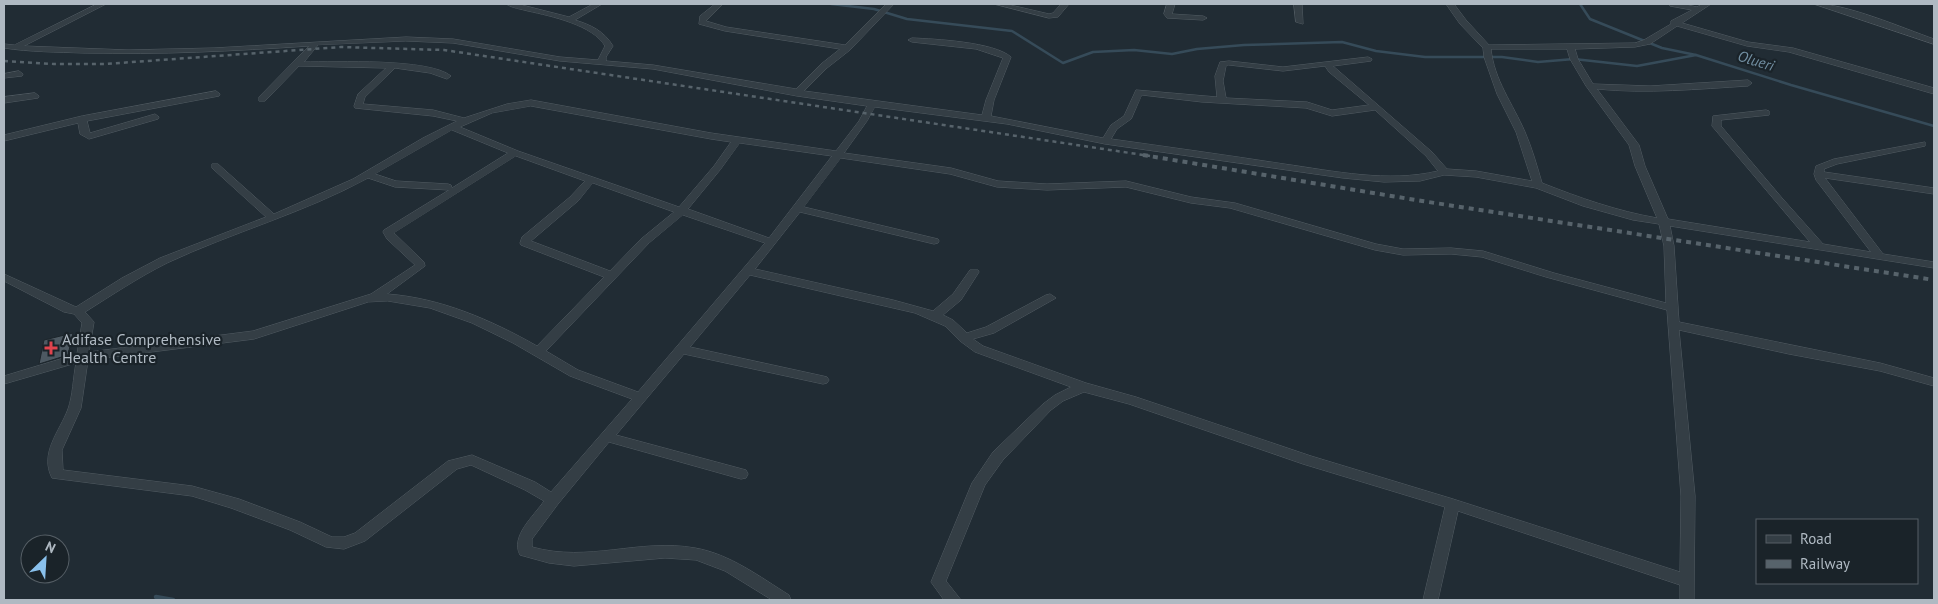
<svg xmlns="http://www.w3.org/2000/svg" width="1938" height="604" font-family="'PT Sans',sans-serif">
	<rect width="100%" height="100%" fill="#212c34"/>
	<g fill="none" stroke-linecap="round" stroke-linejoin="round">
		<g stroke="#364b59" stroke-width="2.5">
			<path d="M831,4l43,5 33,10 105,12 51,32 30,-11 41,-2 38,4 25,-5 47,-4 98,-3 34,9 49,6h77l36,5 36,-3 63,7 59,-11"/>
			<path d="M1580,4l10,15 72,29 34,7 95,30 143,41"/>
		</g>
		<path stroke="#364b59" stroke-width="4.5" d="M156,597l17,3"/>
	</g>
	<path fill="#4d5962" stroke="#1c252b" d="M73,333l-5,22 -29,9 5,-24z"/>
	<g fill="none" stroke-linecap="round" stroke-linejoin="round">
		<defs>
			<g id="minor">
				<path d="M97,4h9l-82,42 104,4 86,-2 192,-11 47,2 107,18 38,3 7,-14c-12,-21 -54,-30 -77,-35 -7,-2 -16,-3 -22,-7h12l51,13 24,-13h9l-27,16c16,5 29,11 38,26l-7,11v4l47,4 143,24 25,-25 19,-15 -115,-18 -26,-7 1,-8 15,-12h8l-17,17 20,6 119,18 41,-41h8l-44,46 -23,18 -23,23 178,24 4,-15 17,-42 -27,-9 -64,-7 -4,-2 4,-2c23,1 82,4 99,19l-17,43 -3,16 112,22 8,-13 13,-9 12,-26 81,7 -2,-21 5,-14 9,-1 54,6 85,-10 4,2 -1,2 -38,5 99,86 15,17 29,2 56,10 -16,-49 -19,-38 -13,-37 -1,-9 -23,-24 -14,-20h8l12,16 23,25 146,-2 9,-3 27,-16v-3l21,-11 -22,-4 -1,-2h14l14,3 5,-3h9l-29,19 66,19 45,6 141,40v6l-145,-42 -42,-6 -70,-20 -27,18 -15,3 -60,2 3,10 15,25 57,2 98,-6 4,3 -4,3c-50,3 -101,8 -151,3l42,56 6,21 23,53 142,23 -98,-116 1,-10 53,-6 3,1v4l-48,5v6l61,72 41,46 48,8 -55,-72 -2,-6 2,-8 18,-7 91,-17v4l-88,18 -13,5v3l110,16v6l-109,-16 58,76 51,8v6l-264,-42 4,20 5,76 201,41 54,15v8l-54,-15 -91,-17 -110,-24 16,166 -1,104h-14v-15l-222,-74 -20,89h-15l22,-93 -142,-43 -174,-60 -45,-12 -21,9 -12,9 -48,50 -18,25 -39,96 15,19h-17l-13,-18 41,-99 21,-31 50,-48 12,-9 16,-8 -96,-35 -15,-11 -15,-15 -30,-13 -165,-38 -60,72 133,29 4,1 2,3 -2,3 -4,1 -139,-30 -68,81 130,35 2,4 -2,4 -5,1 -132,-37 -51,62 -26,35v8c57,16 107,-9 163,1 35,6 65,29 94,47l2,5h-19l-47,-29 -29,-11 -31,-2 -91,8 -25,-3 -29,-8c-10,-19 14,-39 24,-54l-19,-11 -54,-25 -14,4 -92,72 -21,8 -18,-2 -36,-17 -59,-22 -39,-12 -140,-18c-13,-25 8,-47 16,-69 5,-14 5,-31 8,-46l-72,21v-8l73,-22 5,-31 -8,-9 -10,-2 -60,-31v-7l72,33 46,-29 38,-20 106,-41 -54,-49v-4h6l56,50 79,-35 70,-41 34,-17 -24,-5 -78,-8 -1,-2 4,-12 28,-26 -87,-2 -34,35h-6v-4l50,-51c-75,5 -150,9 -225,7 -27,-1 -54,-1 -80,-5v-4l10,1zM406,41l47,2 107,18 93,8 144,27 70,10 -8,15 -23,30 -125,-18 -180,-33 -24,4 -43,14 -31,-8 -70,-6 2,-7 30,-29 35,5 17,6 4,-3c-22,-18 -116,-14 -147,-14l14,-17zM1491,49h76l3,10 16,27 43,59 6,21 22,52c-40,-7 -77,-20 -115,-35 -5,-17 -10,-35 -17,-51 -12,-28 -31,-52 -34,-83zM1229,65l54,6 42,-5 4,6 40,33 -37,5 -25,-8 -81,-4 -3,-17 3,-15zM1142,95l60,7 104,6 26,8 43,-6 51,46 12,15c-50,12 -104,0 -154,-7 -58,-9 -116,-17 -173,-25l6,-10 14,-10zM531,106l180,33 20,3 -17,24 -35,41 -161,-56 -58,-24 32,-14zM875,107l132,17 98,20 238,34 41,4 36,-1 24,-6 32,2 60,11 47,18 50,14 26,4 5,22 2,57 -112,-30 -71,-22 -32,-3 -48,1 -27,-5 -141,-41 -44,-6 -65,-16 -79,3 -49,-3 -47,-13 -107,-15 23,-32zM452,130l56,23 -56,35 -1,-3 -3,-1 -52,-3 -21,-7zM740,143l92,13 -63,82 -81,-29 32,-39zM516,156l69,25 -15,16 -48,40 -2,6 1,2 83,32 -67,69c-46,-26 -96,-48 -150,-52l38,-28 -1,-4 -30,-29zM841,158l109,16 47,13 50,3 79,-3 65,16 39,5 145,42 28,5 48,-1 31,3 64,20 121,33 14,186 -1,76 -227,-73 -142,-43 -175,-59 -50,-14 -103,-37 -10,-7 21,-6 62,-35 -6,-4 -4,1 -60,32 -19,6 -14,-13 -10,-5 18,-15 18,-28 -1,-2h-8l-17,24 -20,17 -40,-11 -138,-31 45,-57 134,32 4,-1 1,-2 -1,-2 -134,-32zM368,178l27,9 54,3 -65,40 -1,2 4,7 28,26 -44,29 -118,37 -164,21 5,-30 -9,-10c27,-17 54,-35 82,-49 66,-31 137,-50 201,-85zM593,183l81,29 -33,27 -31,32 -79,-30 47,-40zM683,215l82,28 -127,149 -60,-22 -32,-19 103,-108zM388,301l42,7 42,15 41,20 57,33 62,23 -81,93 -16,-10 -63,-27 -24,6 -93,72 -11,4h-12l-32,-15 -61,-23 -47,-13 -129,-16 -1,-20 19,-42 7,-48 166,-21 114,-37z"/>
				<path d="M994,4h12l43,10 4,-1 8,-9h8l-11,13 -9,1z"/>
				<path d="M1167,4h8l-3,10 31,2 4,2 -4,2 -36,-2 -3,-4z"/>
				<path d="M1294,4h8l1,20 -7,-2z"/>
				<path d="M1814,4c29,-2 91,25 120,35v5z"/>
				<path d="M19,71l4,3 -1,2 -18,2v-4z"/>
				<path d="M216,91l4,3 -1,2 -132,25 3,12 65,-19 4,3 -1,2 -69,20 -9,-5 -2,-11 -74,18v-6l78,-19z"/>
				<path d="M35,93l4,3 -1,2 -34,5v-6z"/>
			</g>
		</defs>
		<use href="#minor" stroke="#525c63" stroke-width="1"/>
		<use href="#minor" fill="#343e45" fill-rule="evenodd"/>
		<path stroke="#57636b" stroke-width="2.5" stroke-dasharray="4 4" stroke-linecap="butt" d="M4,61l50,3h51l236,-17 103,3 706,106"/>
		<path stroke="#57636b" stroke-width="4" stroke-dasharray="5 5" stroke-linecap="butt" d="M1143,155l279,46 512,79"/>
	</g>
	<path fill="#e0444e" stroke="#1a2329" stroke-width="2" d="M48.5 340.5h5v5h5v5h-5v5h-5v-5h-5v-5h5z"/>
	<g text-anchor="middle" stroke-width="4.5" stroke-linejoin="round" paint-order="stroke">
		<g font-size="15" font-style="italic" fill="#728fa2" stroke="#1a2329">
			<text transform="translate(1756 61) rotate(17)" y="5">Olueri</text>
		</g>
		<g font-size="16" fill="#afb9c2" stroke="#1a2329" text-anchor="start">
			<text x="62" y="345">Adifase Comprehensive<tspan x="62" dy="18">Health Centre</tspan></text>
		</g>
	</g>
	<rect width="1938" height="604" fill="none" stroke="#afb9c2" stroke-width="10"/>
	<rect x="1756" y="519" width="162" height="65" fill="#1a2329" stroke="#565f66"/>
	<rect x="1766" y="535" width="25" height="8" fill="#343e45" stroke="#565f66"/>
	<text x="1800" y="544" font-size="15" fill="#afb9c2">Road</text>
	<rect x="1766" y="560" width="25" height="8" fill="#57636b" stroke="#565f66"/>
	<text x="1800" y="569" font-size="15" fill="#afb9c2">Railway</text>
	<g transform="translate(45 559) rotate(25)"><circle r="24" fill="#1a2329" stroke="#565f66"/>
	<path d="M0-4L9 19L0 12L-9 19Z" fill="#89c0ec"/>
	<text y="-8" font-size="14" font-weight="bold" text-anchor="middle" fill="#afb9c2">N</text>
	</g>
</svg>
